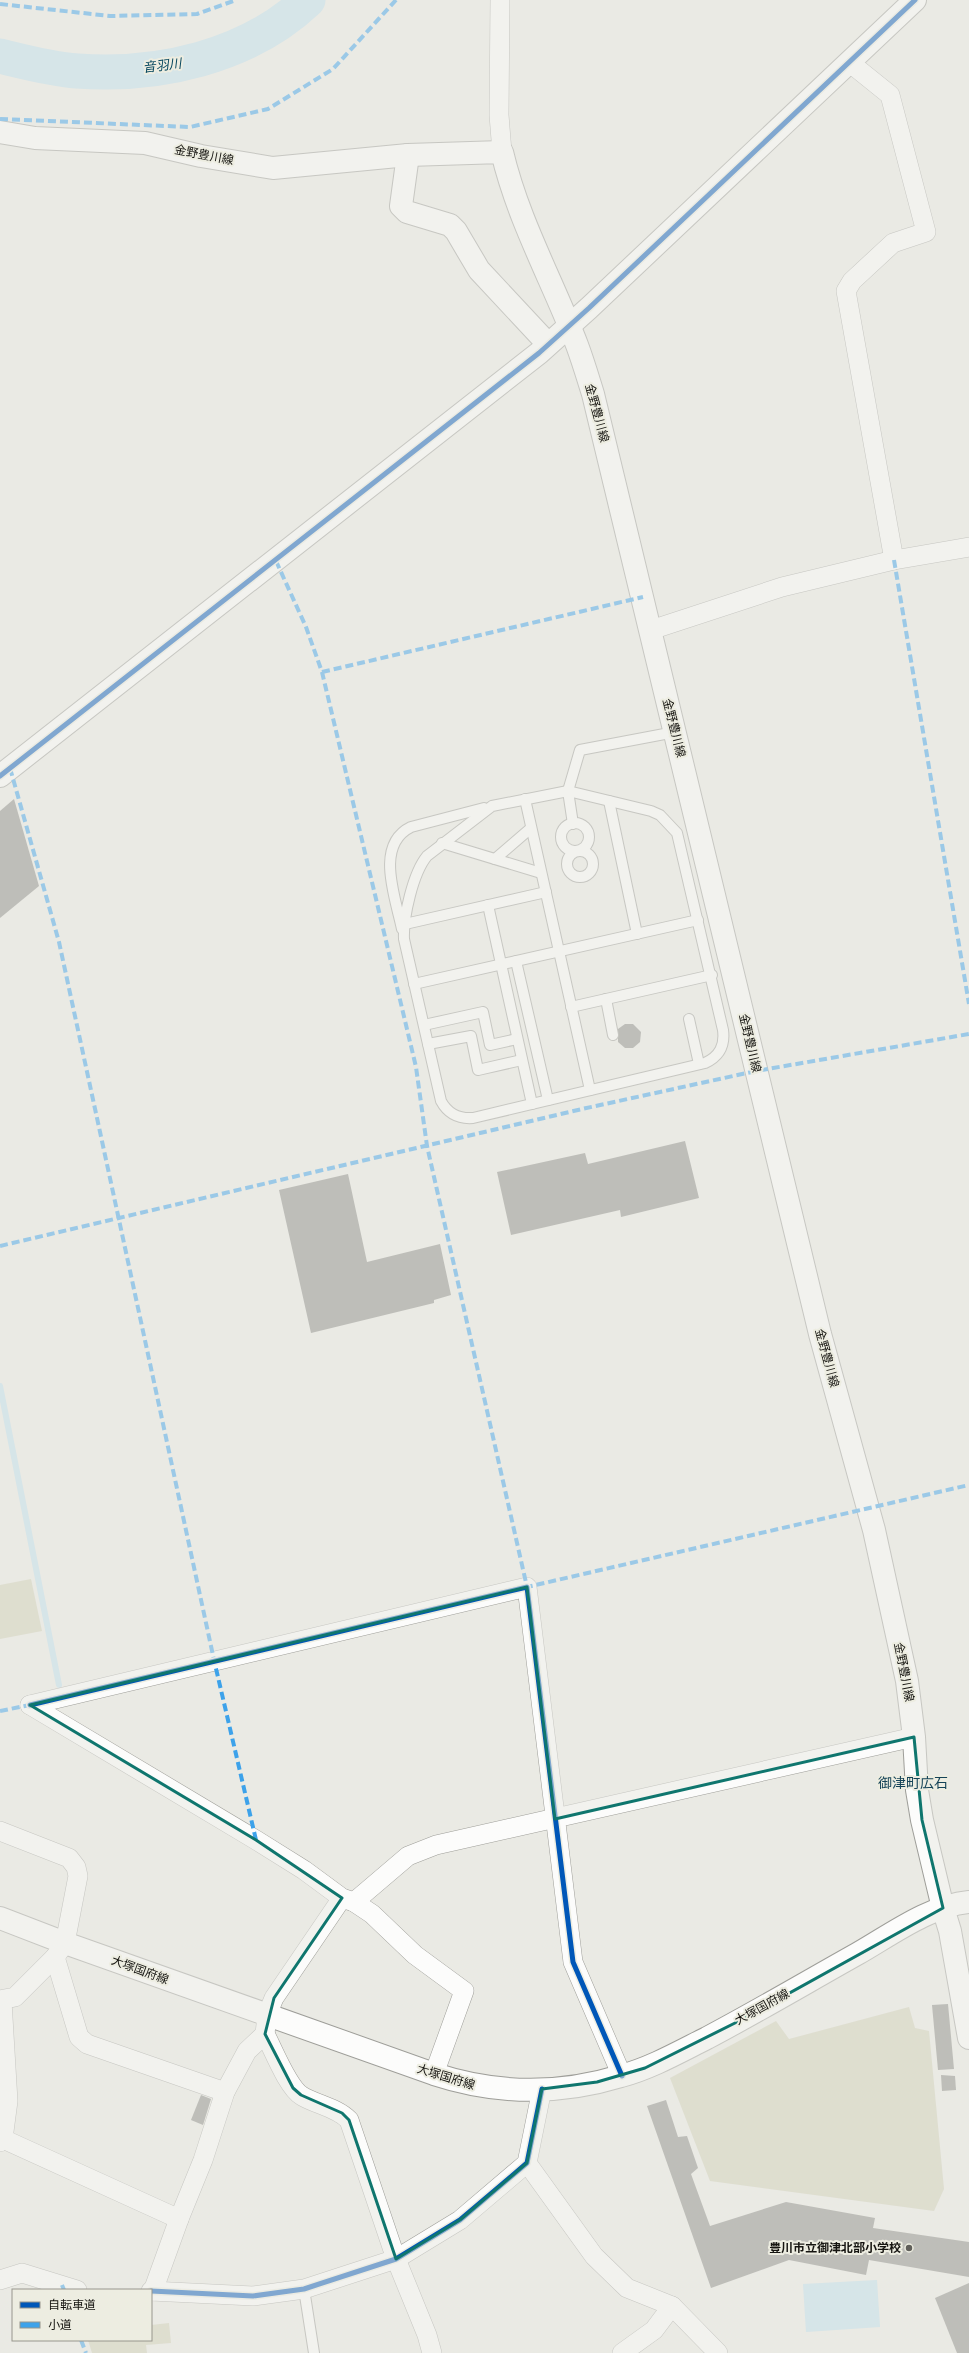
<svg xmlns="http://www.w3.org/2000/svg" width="969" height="2353" font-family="Georgia,'Noto Sans JP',serif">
	<rect width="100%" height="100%" fill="#eaeae4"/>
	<g fill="#d1d0b7">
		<path d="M31,1579l11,52 -42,8v-54z"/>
		<path d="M909,2007l6,21 14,3 15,158 -10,22 -224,-30 -40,-103 106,-57 13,18z"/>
		<path d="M169,2323l2,20 -25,2 1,8h-55l-4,-13h63v-15z"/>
	</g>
	<path fill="#bedfed" d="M877,2280l3,47 -74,5 -3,-48z"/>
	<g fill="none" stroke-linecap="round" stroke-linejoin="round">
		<path stroke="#bedfed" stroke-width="6" d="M0,1386l59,299"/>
		<path stroke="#bedfed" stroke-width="35" d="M0,56c25,6 51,13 77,15 81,6 171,-14 231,-71"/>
	</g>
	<g fill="#8a8a85">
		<path d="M14,799l25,87 -39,32v-107z"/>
		<path d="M625,1024h8l8,8 -1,10 -7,6h-8l-7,-6v-13z"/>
		<path d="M685,1141l14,57 -78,19 -1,-7 -109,25 -14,-63 88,-19 3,11z"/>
		<path d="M348,1174l19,88 73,-18 11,51 -17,5v3l-123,30 -32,-143z"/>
		<path d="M948,2004l6,65 -16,1 -6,-65z"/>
		<path d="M941,2075l14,1 1,14 -14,1z"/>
		<path d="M201,2095l10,4 -8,26 -12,-5z"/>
		<path d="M666,2100l12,37 9,-1 11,32 -7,6 19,52 76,-24 89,16 -2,10 96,14v35l-100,-17 -3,15 -77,-15 -78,28 -64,-182z"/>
		<path d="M969,2283v70h-12l-22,-55z"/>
	</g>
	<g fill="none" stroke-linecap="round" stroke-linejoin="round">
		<defs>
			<g id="lane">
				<path d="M568,791l83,20 9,4 17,18 46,197c2,15 -3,26 -18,33l-232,55c-14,1 -25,-4 -32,-17l-37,-162c-1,-22 9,-66 23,-83l65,-50z"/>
				<path d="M525,799l65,291"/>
				<path d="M609,801l28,133"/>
				<circle cx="575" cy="837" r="14"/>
				<path d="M573,824l-5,-33 12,-41 95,-18"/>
				<path d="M442,843l99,30"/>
				<circle cx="580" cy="864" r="13"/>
				<path d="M495,859l36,-31"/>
				<path d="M488,905l44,199"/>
				<path d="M405,924l141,-32"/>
				<path d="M402,929c-6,-30 -28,-84 9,-102l73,-19"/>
				<path d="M516,961l32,139"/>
				<path d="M414,984l284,-64"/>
				<path d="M606,999l7,36"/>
				<path d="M571,1007l141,-32"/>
				<path d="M689,1019l10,45"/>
				<path d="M424,1025l59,-13 7,33 27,-6"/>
				<path d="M428,1044l43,-8 7,34 44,-10"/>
				<path d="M304,2289l10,64"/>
			</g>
			<g id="street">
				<path d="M500,0l-1,115 3,37"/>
				<path d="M849,62l41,33 36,137 -33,11 -41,38 -6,10 48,269"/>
				<path d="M651,630l131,-43 112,-27 75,-13"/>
				<path d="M30,1705l497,-118 46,375 49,114"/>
				<path d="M30,1705l226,135 48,30 38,28 12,4 18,12 43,41 49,36 -30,83"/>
				<path d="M0,1831l69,27 7,9 2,9 -13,67 -10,14 -40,40 -15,3"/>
				<path d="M354,1902l54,-46 28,-11 478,-108"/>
				<path d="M55,1957l24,80 8,7 138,48"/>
				<path d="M265,2034c8,15 23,54 37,62 15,9 34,11 47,24l47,139 31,76 5,18"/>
				<path d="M3,2139l176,80"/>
				<path d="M0,2142l3,-3 5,-38 -6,-100"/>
				<path d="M527,2163l67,93 33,32 45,18 46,47"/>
				<path d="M0,2280l22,-7 55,17"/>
				<path d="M151,2291l102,5 51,-7 92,-30 64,-39 67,-57 15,-74"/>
				<path d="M153,2291l26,-72 24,-59 22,-68 22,-41 18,-17 2,-19 7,-17 68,-100"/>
				<path d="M622,2353l32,-23 18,-24"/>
			</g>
			<g id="secondary">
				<path d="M0,132l35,6 110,5 56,13 72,12 135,-13 94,-3c16,68 50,128 75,193 6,16 11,33 16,49l227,940 54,196 33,151 7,56 3,53 5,30 21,88 7,23 19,107"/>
				<path d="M408,155l-7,51 6,6 43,13 6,6 23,39 69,74"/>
				<path d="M0,776l539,-423 50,-45 326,-308"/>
				<path d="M0,1918l65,25 369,131c61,20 125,21 187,2 30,-8 58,-24 86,-38 51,-27 100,-56 150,-84 35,-20 72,-48 112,-52"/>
			</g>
		</defs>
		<use href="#lane" stroke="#9e9e99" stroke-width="12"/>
		<use href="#street" stroke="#9e9e99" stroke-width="20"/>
		<use href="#secondary" stroke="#9e9e99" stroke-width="24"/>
		<use href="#lane" stroke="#fcfcfb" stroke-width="10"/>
		<use href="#street" stroke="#fcfcfb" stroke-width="19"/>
		<use href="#secondary" stroke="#fcfcfb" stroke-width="22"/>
		<g stroke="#3da2ea" stroke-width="4" stroke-dasharray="8 4" stroke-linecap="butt">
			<path d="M0,4l110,12 87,-2 39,-14"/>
			<path d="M0,119l190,8 78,-18 65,-40 63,-69"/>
			<path d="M894,560l75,444"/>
			<path d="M276,561l30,66 16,45 94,395 11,79 100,441 442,-102"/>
			<path d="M322,672l321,-75"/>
			<path d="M10,768l49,174 155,718 42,180"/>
			<path d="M0,1246l582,-137 174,-38 213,-37"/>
			<path d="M0,1711l30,-6"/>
			<path d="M62,2285l2,5"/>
			<path d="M81,2340l5,13"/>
		</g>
		<defs>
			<g id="cycleway">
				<path d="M0,776l539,-423 50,-45 326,-308"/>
				<path d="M30,1705l497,-118 46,375 49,114"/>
				<path d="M151,2291l102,5 51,-7 92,-30 64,-39 67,-57 15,-74"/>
			</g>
		</defs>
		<use href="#cycleway" stroke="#edede1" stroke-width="8"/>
		<use href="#cycleway" stroke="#0057b8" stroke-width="5"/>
	</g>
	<path d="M0 0H969V2353H0ZM527,1587l28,232 359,-82 8,83 21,88 -206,114 -92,46 -48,14 -55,7 -15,74 -67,57 -64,39 -47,-139 -7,-7 -41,-18 -8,-7 -28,-54 9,-36 68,-100 -86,-58 -226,-135z" fill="#eaeae4" fill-opacity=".55" fill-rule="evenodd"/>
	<path fill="none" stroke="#0f766e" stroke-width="3" stroke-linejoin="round" d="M527,1587l28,232 359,-82 8,83 21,88 -206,114 -92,46 -48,14 -55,7 -15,74 -67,57 -64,39 -47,-139 -7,-7 -41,-18 -8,-7 -28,-54 9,-36 68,-100 -86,-58 -226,-135z"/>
	<circle fill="#605f5a" stroke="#edede1" stroke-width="1.5" cx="909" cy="2248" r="4"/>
	<g text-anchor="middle" stroke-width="4" stroke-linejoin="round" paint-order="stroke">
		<g font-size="12" fill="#151410" stroke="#edede1">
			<text transform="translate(204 155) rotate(11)" y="4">金野豊川線</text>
			<text transform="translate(597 413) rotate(75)" y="4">金野豊川線</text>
			<text transform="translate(674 728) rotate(76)" y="4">金野豊川線</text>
			<text transform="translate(750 1043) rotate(77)" y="4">金野豊川線</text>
			<text transform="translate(827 1358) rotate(75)" y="4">金野豊川線</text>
			<text transform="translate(904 1672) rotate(79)" y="4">金野豊川線</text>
			<text transform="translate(140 1970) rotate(20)" y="4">大塚国府線</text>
			<text transform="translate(762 2007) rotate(-29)" y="4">大塚国府線</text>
			<text transform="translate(446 2077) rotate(17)" y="4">大塚国府線</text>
		</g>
		<g font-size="12" font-weight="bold" fill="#151410" stroke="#edede1" text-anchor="end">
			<text x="901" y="2252">豊川市立御津北部小学校</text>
		</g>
		<g font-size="13" font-style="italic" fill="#05465d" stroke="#edede1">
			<text transform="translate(162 65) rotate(-7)" y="5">音羽川</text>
		</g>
		<g font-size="14" fill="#154357" stroke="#edede1">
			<text x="913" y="1788">御津町広石</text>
		</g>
	</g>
	<rect x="12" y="2289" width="140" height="52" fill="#edede1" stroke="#97968d"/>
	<rect x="20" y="2302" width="20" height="6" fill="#0057b8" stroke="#97968d"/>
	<text x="48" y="2309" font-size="12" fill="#151410">自転車道</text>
	<rect x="20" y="2322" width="20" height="6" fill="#3da2ea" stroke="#97968d"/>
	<text x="48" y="2329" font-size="12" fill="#151410">小道</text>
</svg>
